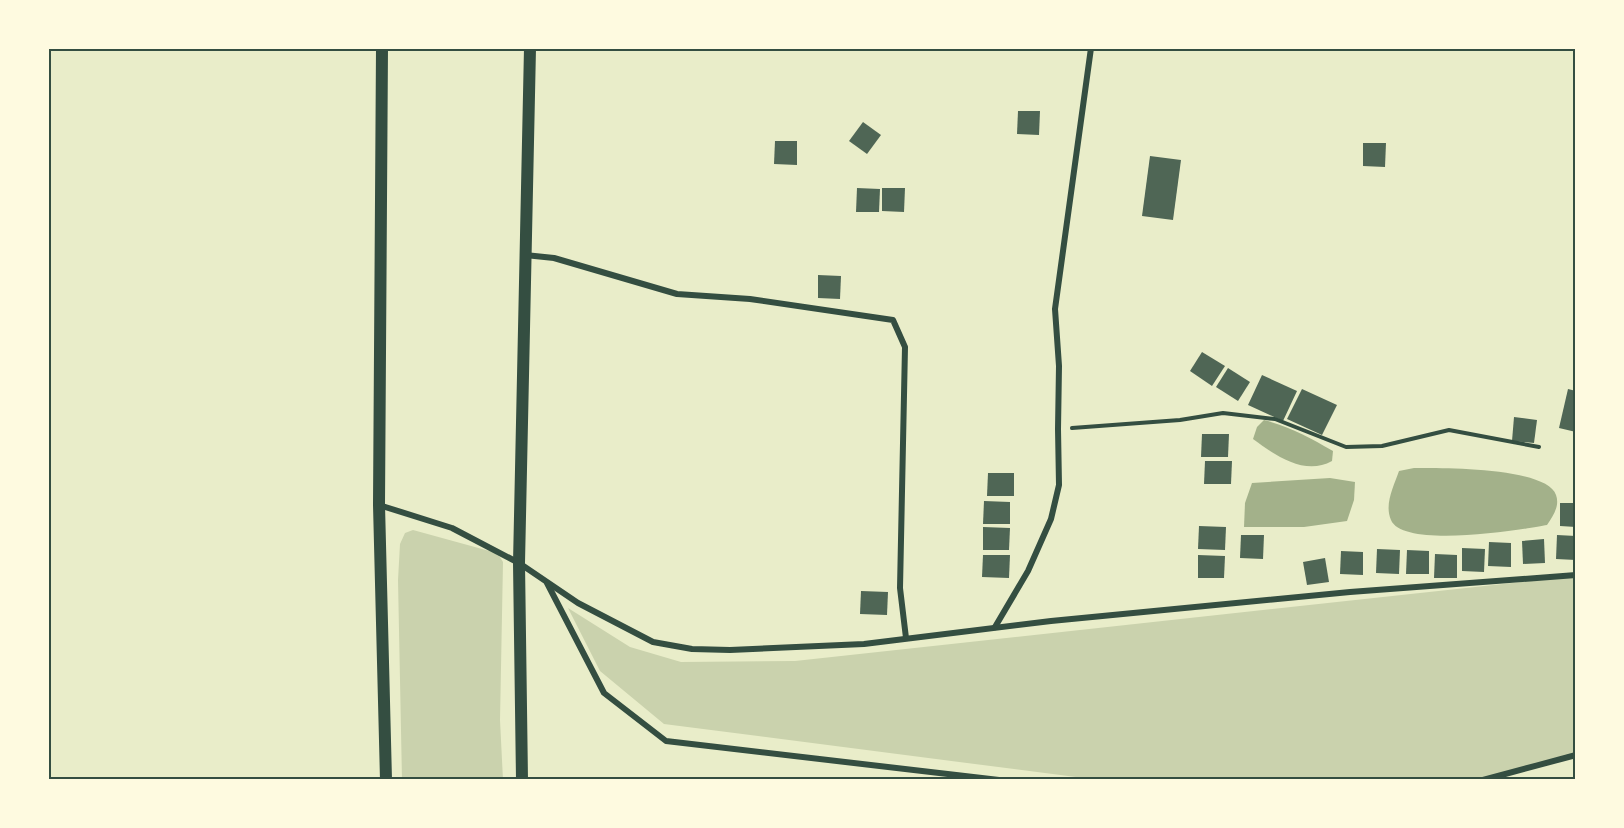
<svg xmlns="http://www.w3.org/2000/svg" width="1624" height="828" font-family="'DejaVu Sans',sans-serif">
	<rect width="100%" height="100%" fill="#e9edc9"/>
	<g fill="#cad2ad">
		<path d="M413,530l80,22 7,5 3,5 -3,158 3,60h-101l-4,-200 2,-36 5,-11z"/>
		<path d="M1576,576v179l-93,25h-384l-435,-56 -64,-53 -32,-63 62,39 51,15 114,-1z"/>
	</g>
	<g fill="#a3b18a">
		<path d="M1264,420c27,7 45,17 69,31l-1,10c-27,15 -56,-5 -79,-22l4,-12z"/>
		<path d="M1414,468c27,0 133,-1 142,27 4,11 -3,21 -9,30 -26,5 -144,24 -156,-5 -7,-16 3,-34 8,-49z"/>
		<path d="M1330,478l25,4 -1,18 -7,21 -43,6h-60l1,-24 7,-20z"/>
	</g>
	<g fill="#4f6655">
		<path d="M1018,111h22l-1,24 -22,-1z"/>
		<path d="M863,122l18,13 -14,19 -18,-13z"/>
		<path d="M775,141h22v24l-23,-1z"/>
		<path d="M1363,143h23l-1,24 -22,-1z"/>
		<path d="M1150,156l31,4 -8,60 -31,-4z"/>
		<path d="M857,188l23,1 -1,23h-23z"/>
		<path d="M882,188h23l-1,24 -22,-1z"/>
		<path d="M818,275l23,1 -1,23 -22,-1z"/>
		<path d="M1202,352l23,14 -13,20 -22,-15z"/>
		<path d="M1228,368l22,14 -12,19 -22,-14z"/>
		<path d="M1262,375l35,16 -14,30 -35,-16z"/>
		<path d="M1302,389l35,16 -15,30 -35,-16z"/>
		<path d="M1568,389l8,2v41l-17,-4z"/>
		<path d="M1514,417l23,3 -3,23 -22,-2z"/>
		<path d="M1202,434h27l-1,23h-27z"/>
		<path d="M1205,461h27l-1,23h-27z"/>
		<path d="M988,473h26v23h-27z"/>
		<path d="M984,501l26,1v22h-27z"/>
		<path d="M1560,503h16v24l-16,-1z"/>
		<path d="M1199,526l27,1 -1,23 -27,-1z"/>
		<path d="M983,527l27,1 -1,22h-26z"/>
		<path d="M1241,535h23l-1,24 -23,-1z"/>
		<path d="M1557,535l19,1v24l-20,-1z"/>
		<path d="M1544,539l1,24 -22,1 -1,-23z"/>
		<path d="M1489,542l22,1v24l-23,-1z"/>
		<path d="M1462,548l23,1 -1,23 -22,-1z"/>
		<path d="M1377,549l23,1 -1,24 -23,-1z"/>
		<path d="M1407,550l22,1v23h-23z"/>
		<path d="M1341,551l22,1v23l-23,-1z"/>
		<path d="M1435,554l22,1v23h-23z"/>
		<path d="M983,555h27l-1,23 -27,-1z"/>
		<path d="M1198,555l27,1 -1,22h-26z"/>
		<path d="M1325,558l4,24 -22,3 -4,-23z"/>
		<path d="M861,591l27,1 -1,23 -27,-1z"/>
	</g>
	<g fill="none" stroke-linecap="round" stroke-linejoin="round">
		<path stroke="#344e41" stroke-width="4" d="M1072,428l108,-8 43,-7 52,6 71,28 36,-1 67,-16 90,17"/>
		<g stroke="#344e41" stroke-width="6">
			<path d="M525,255l29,3 123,36 73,5 143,21 12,27 -5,241 6,50"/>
			<path d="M379,505l73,23 67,35 59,40 75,39 39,7 38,1 134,-6 187,-23 299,-29 226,-17"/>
			<path d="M547,583l57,110 62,48 333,39"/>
			<path d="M995,627l33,-56 23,-52 8,-34 -1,-56 1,-63 -4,-57 36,-261"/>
			<path d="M1483,780l93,-25"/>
		</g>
		<g stroke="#344e41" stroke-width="12">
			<path d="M382,48l-3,457 7,275"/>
			<path d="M522,780l-3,-217 11,-515"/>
		</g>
	</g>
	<rect width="1624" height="828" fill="none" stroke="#fefae0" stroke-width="99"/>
	<rect x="50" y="50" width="1524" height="728" fill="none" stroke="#344e41" stroke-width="2"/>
</svg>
